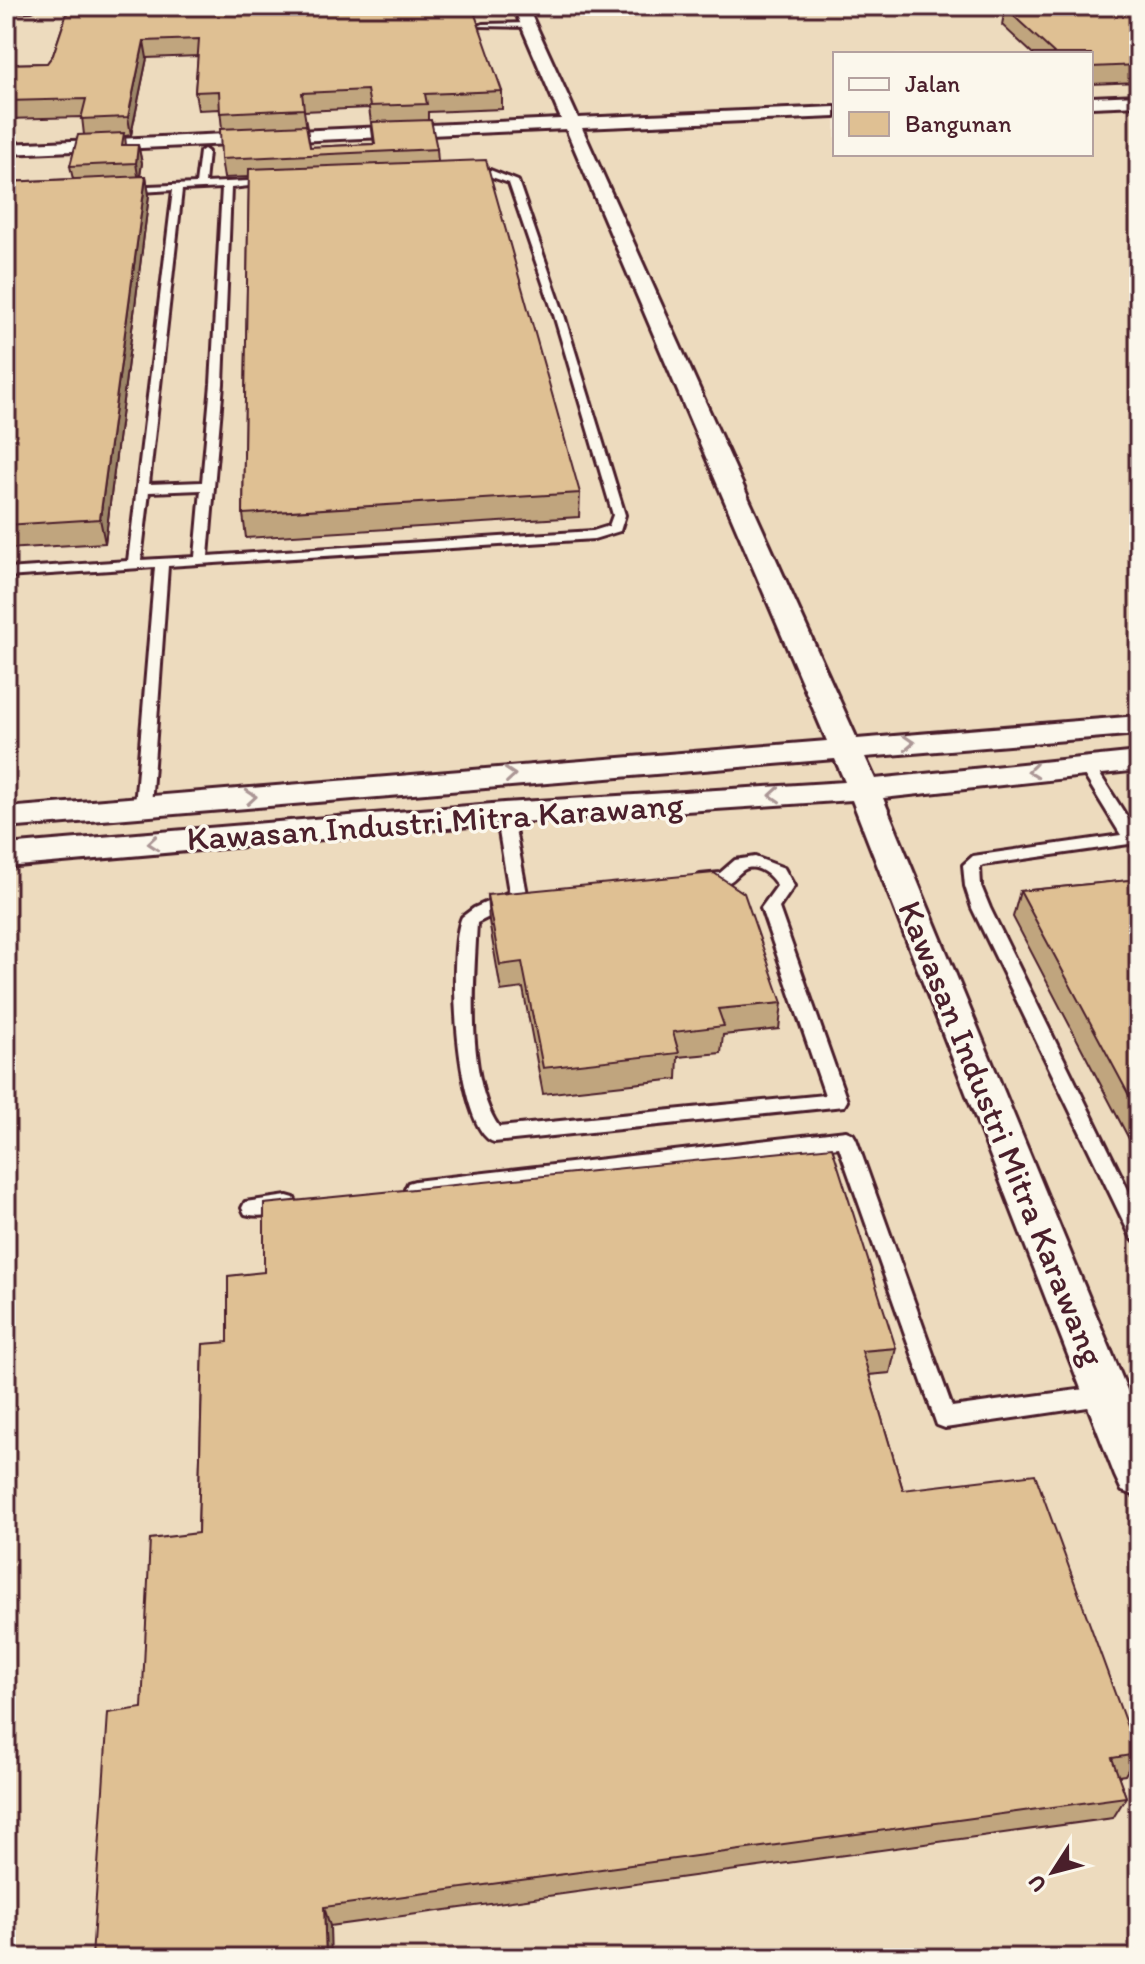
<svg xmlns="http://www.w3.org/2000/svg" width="1145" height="1964" font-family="Itim,sans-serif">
	<rect width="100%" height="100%" fill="#f3e6d1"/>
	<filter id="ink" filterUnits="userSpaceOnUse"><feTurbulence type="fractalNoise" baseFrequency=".0125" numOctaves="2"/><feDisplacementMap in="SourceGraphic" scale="16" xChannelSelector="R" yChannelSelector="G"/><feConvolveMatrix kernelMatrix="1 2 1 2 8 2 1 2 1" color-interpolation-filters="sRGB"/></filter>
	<g filter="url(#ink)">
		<path fill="#eddbbe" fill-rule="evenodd" d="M6,6h1133v1952h-1133zM835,54h256v100h-256z"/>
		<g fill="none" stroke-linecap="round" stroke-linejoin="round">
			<defs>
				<g id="lane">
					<path d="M528,23l3,4 -52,-1 4,-2z"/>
					<path d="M204,149l4,3 -3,31 66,-3 5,3 -45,5 -8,196 -15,172 385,-25 16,-5 4,-11 -59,-200 -45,-132 -20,-7 -24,-2 3,-5 22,1 28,11 46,134 61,200 -5,16 -26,8 -426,27 -17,240 -8,5 -8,-5 20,-239 -149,10v-8l122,-8 45,-371 -48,3 -5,-3 5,-3 71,-3 4,-32zM222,188l-11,196 -9,98 -53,2 33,-294zM201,490l-6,67 -54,3 8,-68z"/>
					<path d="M1086,760l6,2 47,74v12l-10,-4 -146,21 -3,2 1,19 9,22 149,304v29l-7,-2 -3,-6 -157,-325 -7,-22 -2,-21 10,-9 148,-21 -43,-70z"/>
					<path d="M504,808l8,5 15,81 -8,8 -42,21c-3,57 -12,155 22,204l326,-32 -64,-187 16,-22c-5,-10 -20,-23 -32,-17 -6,3 -10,10 -16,13 -10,5 -30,5 -37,-2l8,-5 20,-2 15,-13 20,-3 29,11 10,18 -15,22 68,193 -3,5 -350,36c-39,-12 -47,-193 -32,-225l12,-9 35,-16 -13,-79z"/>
					<path d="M846,1131l7,3 3,5 96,268 155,-21 8,3 3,7 -3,7 -170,25 -8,-3 -98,-278 -424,50 -7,-2 -3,-6 3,-6 7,-2z"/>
					<path d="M287,1196l7,2 3,6 -3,6c-14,4 -35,8 -49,4l-3,-6 3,-6z"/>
				</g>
				<g id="street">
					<path d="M6,6h33l-7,4 -26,1z"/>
					<path d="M513,6h14l51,112 257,-11v10l-253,11 275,611 282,-23v18l-274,23 10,22 264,-27v18l-256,28 256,621v78l-17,-6 -7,-15 -263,-676 -348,23 -498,44v-22l498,-42 341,-21 -10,-23 -829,69v-20l821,-67 -261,-612 -560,25v-10l555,-25z"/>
					<path d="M1139,95v10l-48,2v-10z"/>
				</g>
			</defs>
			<use href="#lane" stroke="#4a1f2b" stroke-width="6"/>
			<use href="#street" stroke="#4a1f2b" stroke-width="6"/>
			<use href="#lane" fill="#fbf7ec" fill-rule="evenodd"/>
			<use href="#street" fill="#fbf7ec" fill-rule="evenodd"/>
		</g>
		<g fill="#c0a57e" stroke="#4a1f2b" stroke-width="2" fill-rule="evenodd">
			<path d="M69,7l433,84v18l-74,3v8l9,29 1,13 142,331 -1,24 -333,21 -3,-24 6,-337 -25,1 -3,-19 1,-30 -2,-20 -22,1 -3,-18 3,-36 -51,2 -16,77 -6,1 1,9h12l4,18 -2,13h6l3,19 -44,348 -99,6v-367l67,-3 -3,-13 14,-31 -2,-18 -76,2v-55l41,-1 6,-8zM369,108l5,36 -64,3 -6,-36z"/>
			<path d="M1005,8h134v74l-48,2v-30h-58l-31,-29z"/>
			<path d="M1137,835h2v42l-9,-16z"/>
			<path d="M1139,879v279l-126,-241 7,-26z"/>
			<path d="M487,895l295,108 -3,26 -56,6 -2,18 -43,4 -1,22 -134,15 -20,-106 -22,3 -12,-70z"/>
			<path d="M203,1344l693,4 -6,25 -21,2 34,115 234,264 -12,21 -7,1 8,21 -13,21 -783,108 -188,-218 56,-175z"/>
		</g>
		<g fill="#9c8667" stroke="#4a1f2b" stroke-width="2">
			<path d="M144,41l3,17 -16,77 -3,-18z"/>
			<path d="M138,145l4,18 -3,19 -3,-19z"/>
			<path d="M146,176l3,19 -44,348 -5,-24z"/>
			<path d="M324,1907l6,19 1,32h-5z"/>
		</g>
		<g fill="#dfc093" stroke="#4a1f2b" stroke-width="2">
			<path d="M98,6h374l30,85 -77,3 2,10 -57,2 -3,-16 -65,3 2,16 -84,4 -1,-22 -24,1 4,-53 -55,2 -16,76 -47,2 5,-20 -80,2v-37l41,-1 6,-8 16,-48z"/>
			<path d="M1086,6h22l3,3 28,-1v57l-48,2v-13h-36l-50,-46z"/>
			<path d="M431,120l6,29 -216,10 -1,-30 86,-4 4,22 65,-3 -3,-22z"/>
			<path d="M124,133l-2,12h16l-2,18 -66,3 8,-31z"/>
			<path d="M486,160l94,333 -337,21 6,-345z"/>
			<path d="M146,176l-46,343 -94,6v-343z"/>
			<path d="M714,873l30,20 38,110 -64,6 6,17 -51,6 6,21 -136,15 -21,-106 -22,3 -13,-70z"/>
			<path d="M1139,879v235l-119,-223z"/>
			<path d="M832,1147l64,201 -34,3 41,139 132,-16 102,280 -25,4 14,39 -802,110 2,51h-234l16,-245 34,-5 8,-169 48,-6 5,-189 25,-2v-66l36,-4v-68z"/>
		</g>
		<defs><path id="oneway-chevron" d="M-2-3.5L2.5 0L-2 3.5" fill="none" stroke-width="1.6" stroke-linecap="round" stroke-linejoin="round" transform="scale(2)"/></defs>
		<g stroke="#ab9695">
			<use href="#oneway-chevron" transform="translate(909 743) rotate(-4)"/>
			<use href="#oneway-chevron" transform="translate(1033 771) rotate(174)"/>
			<use href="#oneway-chevron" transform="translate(510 775) rotate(-5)"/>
			<use href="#oneway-chevron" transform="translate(775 795) rotate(176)"/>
			<use href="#oneway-chevron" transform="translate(251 797) rotate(-5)"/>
			<use href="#oneway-chevron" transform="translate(153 843) rotate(175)"/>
		</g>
	</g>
	<g text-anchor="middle" stroke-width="7" stroke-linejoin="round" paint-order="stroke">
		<g font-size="34" fill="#4a1f2b" stroke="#fbf7ec">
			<text transform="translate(435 821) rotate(-4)" y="12">Kawasan Industri Mitra Karawang</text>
			<text transform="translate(1002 1133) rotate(68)" y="12">Kawasan Industri Mitra Karawang</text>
		</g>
	</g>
	<rect width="1145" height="1964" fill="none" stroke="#fbf7ec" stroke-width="32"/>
	<rect x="16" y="16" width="1113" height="1932" fill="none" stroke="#4a1f2b" stroke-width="3" filter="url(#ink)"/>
	<rect x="833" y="52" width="260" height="104" fill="#fbf7ec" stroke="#b4a19f" stroke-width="2"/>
	<rect x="849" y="78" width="40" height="12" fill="#fbf7ec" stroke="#b4a19f" stroke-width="2"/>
	<text x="905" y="92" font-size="24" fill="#4a1f2b">Jalan</text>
	<rect x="849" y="112" width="40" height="24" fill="#dfc093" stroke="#b4a19f" stroke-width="2"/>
	<text x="905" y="132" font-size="24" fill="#4a1f2b">Bangunan</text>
	<g transform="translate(1053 1872) rotate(234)" stroke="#fbf7ec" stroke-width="6" paint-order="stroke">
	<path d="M0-6L14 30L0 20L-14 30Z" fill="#4a1f2b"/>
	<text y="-12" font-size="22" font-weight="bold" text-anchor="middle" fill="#4a1f2b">U</text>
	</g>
</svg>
